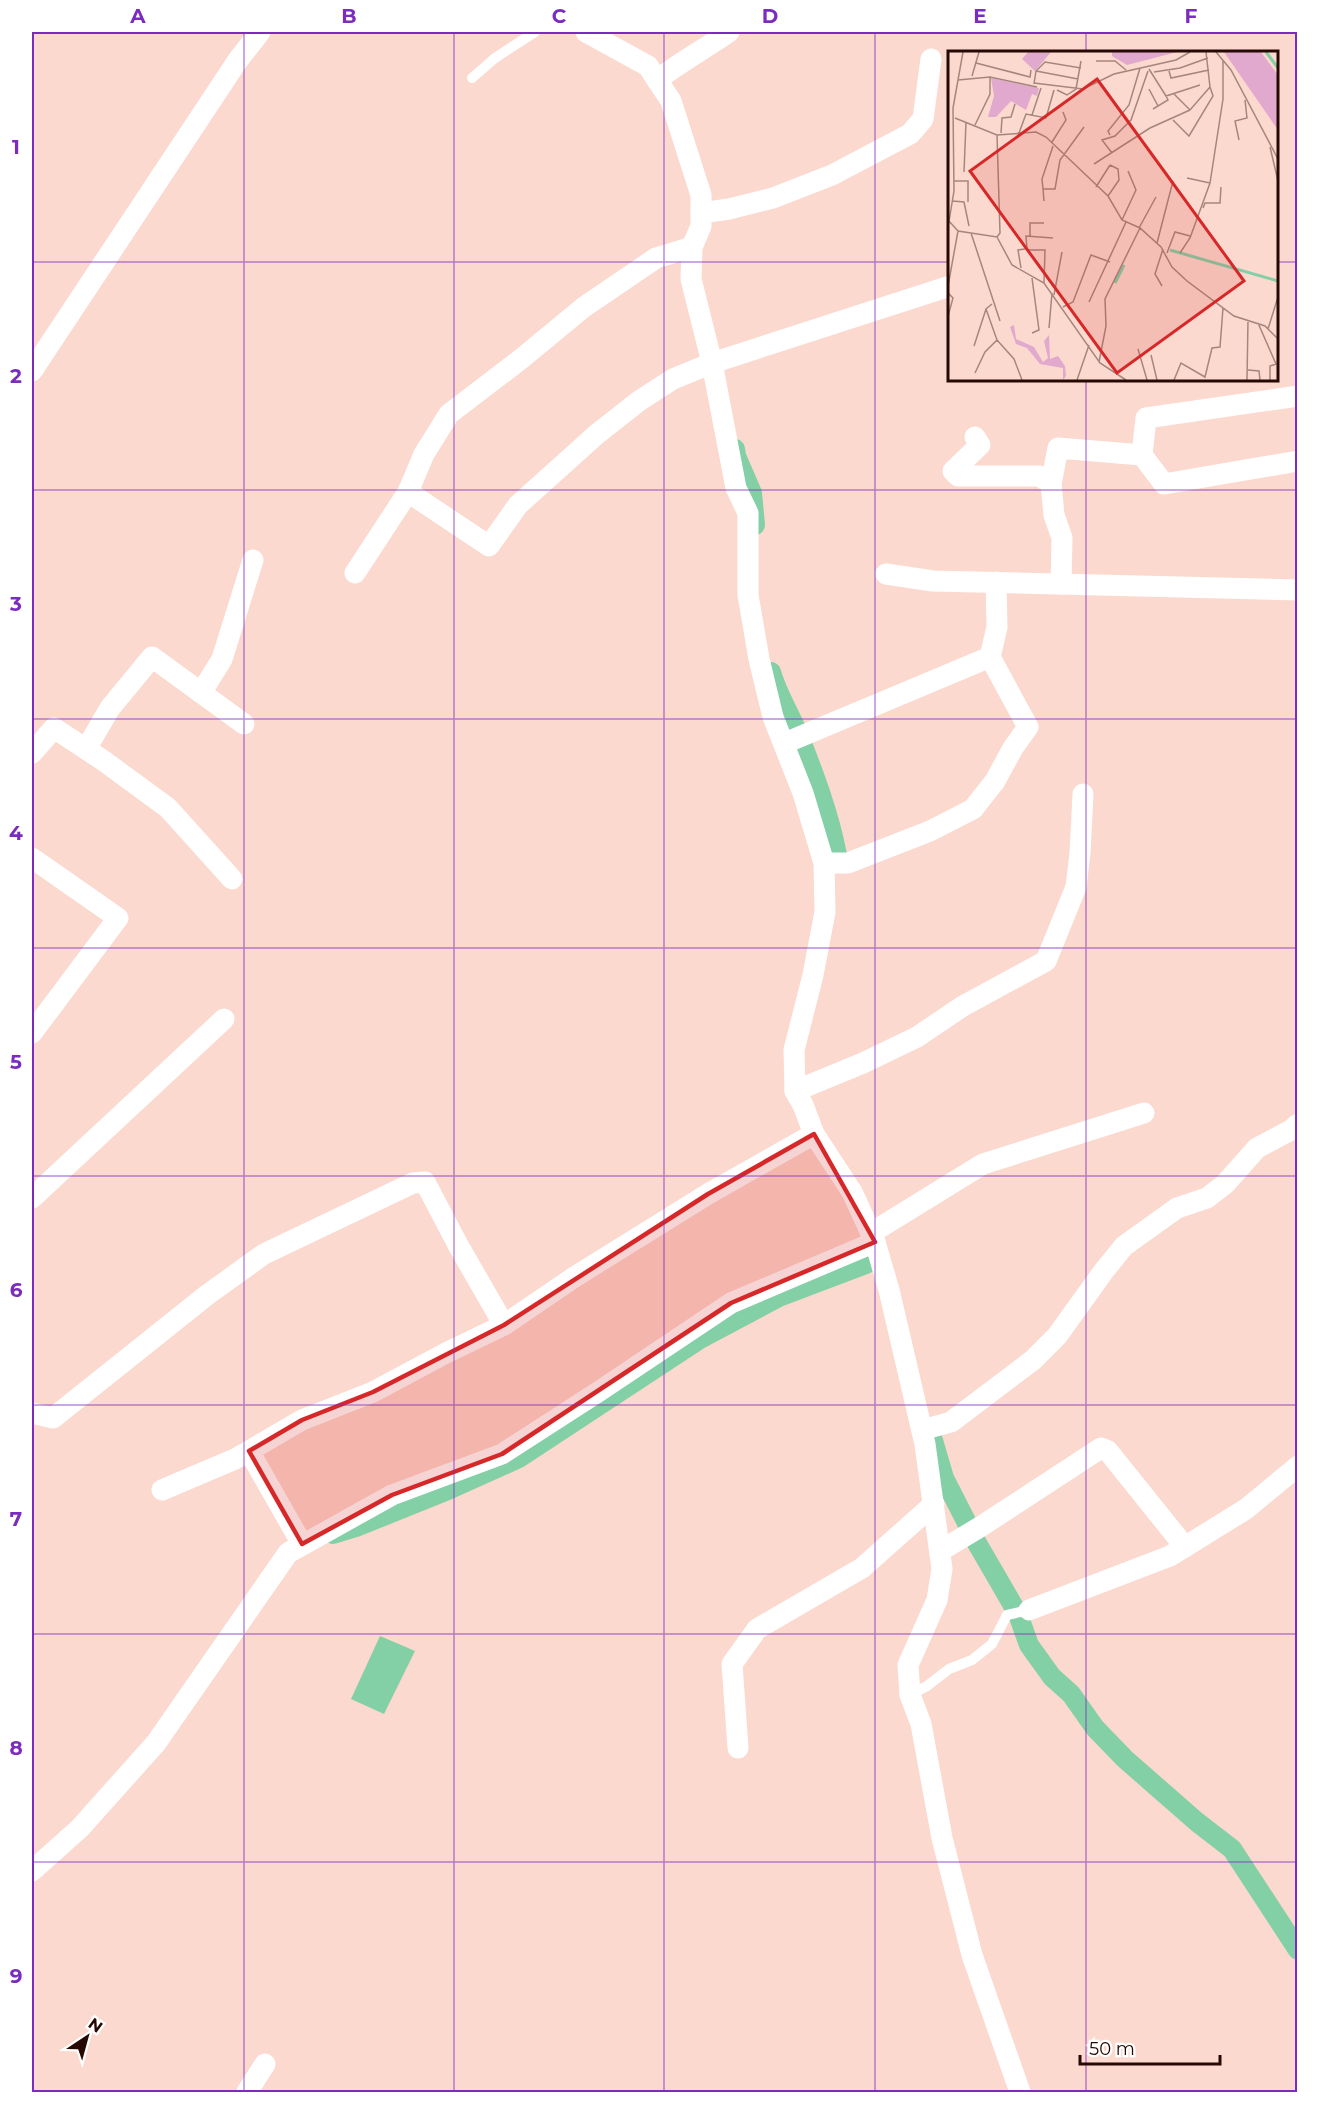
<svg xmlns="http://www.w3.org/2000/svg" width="1329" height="2124" font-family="Montserrat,sans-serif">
	<rect width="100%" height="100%" fill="#fbd9ce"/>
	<path fill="#83cfa6" d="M380,1636l35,15 -31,63 -33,-15z"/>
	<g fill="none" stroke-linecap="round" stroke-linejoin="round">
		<g stroke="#83cfa6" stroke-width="20">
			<path d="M735,449l1,7 16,37 3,32"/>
			<path d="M771,672c6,21 17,39 26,59 16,40 32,82 40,124"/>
			<path d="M932,1437l12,41 25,49"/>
			<path d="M333,1534l23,-7 92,-37 71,-32 181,-119 79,-42 87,-33"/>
			<path d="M974,1538l44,76 11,31 23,32 19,17 24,34 30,31 72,63 35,27 66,101"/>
		</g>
		<g stroke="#fff" stroke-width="10">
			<path d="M472,78l23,-20 40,-26"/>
			<path d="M910,1695l17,-9 22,-17 23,-9 20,-16 15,-29 22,-5"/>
		</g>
		<g stroke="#fff" stroke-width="21">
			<path d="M586,32l62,34 9,14 14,21 30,94v31l-9,21 -1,32 21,84 24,125 12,25v82l11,64 14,58 30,76 21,70 1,49 -12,63 -19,75 1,41 8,14 11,29 38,58 23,50 14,48 36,154 17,125 -5,31 -29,65 2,30 11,29 21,114 30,117 48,137"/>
			<path d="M657,80c23,-18 49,-32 72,-48"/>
			<path d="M701,213l28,-4 44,-11 59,-23 78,-41 13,-15 8,-60"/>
			<path d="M32,371l206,-311 22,-28"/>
			<path d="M975,437l5,8 -27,26 5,5h82l11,8"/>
			<path d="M1142,455l4,-37 152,-22"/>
			<path d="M408,492l16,-38 25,-40 72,-55 63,-52 72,-49 36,-11"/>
			<path d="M355,573l53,-81 81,54 29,-41 79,-71 42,-33 34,-22 39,-16 238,-77"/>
			<path d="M886,574l47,7 365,9"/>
			<path d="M1061,584l1,-46 -8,-23 -3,-31 7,-36 84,7 22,29 134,-23"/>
			<path d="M201,693l21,-34 31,-99"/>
			<path d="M785,743l205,-86 7,-30 -1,-45"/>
			<path d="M86,749l24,-41 42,-51 92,67"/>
			<path d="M32,753l22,-25 50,33 64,47 64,71"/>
			<path d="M32,858l86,60 -86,115"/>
			<path d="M824,863h24l82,-32 43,-22 22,-28 18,-33 15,-21 -38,-70"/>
			<path d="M795,1091l68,-28 54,-26 46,-31 83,-45 30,-74 4,-34 3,-59"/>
			<path d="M32,1198l192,-179"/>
			<path d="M871,1233l112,-69 161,-51"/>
			<path d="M32,1413l21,5 154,-123 57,-41 149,-71 12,-1 33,63 46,80"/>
			<path d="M922,1430l29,-8 82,-62 24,-24 46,-64 21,-26 53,-38 30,-10 18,-14 32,-36 34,-18 7,-6"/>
			<path d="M249,1451l53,93"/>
			<path d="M162,1490l73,-31 67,-39 71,-28 73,-39 58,-28 69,-47 135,-84 106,-60"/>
			<path d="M940,1551l40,-24 121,-79 7,3 77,96"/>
			<path d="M1029,1610l141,-54 76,-47 52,-43"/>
			<path d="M738,1748l-6,-84 25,-35 105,-61 72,-64"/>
			<path d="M32,1871l48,-43 76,-85 132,-190 104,-58 110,-41 96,-62 133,-89 144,-61"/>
			<path d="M247,2092l18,-28"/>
		</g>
	</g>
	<path fill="#d62828" fill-opacity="0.2" stroke="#d62828" stroke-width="4.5" stroke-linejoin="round" d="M814,1134l61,108 -144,61 -229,151 -110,41 -90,49 -53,-93 53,-31 71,-28 131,-67 204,-131z"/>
	<path fill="none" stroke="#7b2cbf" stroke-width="1.5" stroke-opacity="0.55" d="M244,32v2060M454,32v2060M664,32v2060M875,32v2060M1086,32v20M32,262h918M1276,262h22M1086,380v1712M32,490h1266M32,719h1266M32,948h1266M32,1176h1266M32,1405h1266M32,1634h1266M32,1862h1266"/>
	<g transform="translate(948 51)">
		<rect width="330" height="330" fill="#fbd9ce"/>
		<path d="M80,1h23l-16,19 -13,-12zM164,1h65l-50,13 -15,-9zM276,1h37l17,23v55zM43,27l48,10 -2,8 -5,-2 -6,16 -15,-9 -15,16h-8l6,-21zM66,274l2,14 18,8 9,15 5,-4 -4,-17 5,-6 1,24 8,-3 7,10 1,10 -3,4v-12l-23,-4 -13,-16 -11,-4 -6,-17z" fill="#e0a9cd"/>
		<path fill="none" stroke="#83cfa6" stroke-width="3" d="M318,1l12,16M222,199l108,31M167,232l9,-18"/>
		<path fill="none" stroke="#a6867c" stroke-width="1.5" d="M268,1l15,18 47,89M148,10h19l11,9M28,12l54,14 1,-7M201,18l17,27 34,-11M88,20l42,8M221,20l2,7 38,-8M206,21l26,-4 28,-10M24,25l7,-24M10,29l32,-3 47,10M86,32l49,6 31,-15 62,-14 14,-8M86,33l2,-13 9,-9 36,6M201,38l9,17M109,39l10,5 9,-6 5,-28M226,43l16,16 20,-23 -4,-35M205,58l15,-9 -2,-4M84,64l9,-27M225,69l16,16 24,-40 -3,-9M27,74l15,-31v-17M53,82l1,-15 9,-1 4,-13M71,82l7,-19 20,4 8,-28M49,84l39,-3 10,5 62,59 14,24 18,8 21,19 11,20 15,14 47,35 31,10 13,13M162,84l-2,-4 21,-26 11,-37M291,89l-4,-19 12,-3 -2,-18M104,91l14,-22 -3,-8M322,96l8,34M164,102l-10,-13 13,-4 16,-16 17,-49M146,113l56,-36 40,-18M16,121l2,-50M239,127l23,5M6,130h14v21M148,136l14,-22M95,138l-1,-10 11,-33M160,145l11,-16 -1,-11 -8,-4M5,150l11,1 5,24M96,150l-1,-12h12l5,-29 24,-33M255,157l2,-5h15l1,-16M0,169l10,11 39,6 3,-4 -3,-98 -42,-17M174,169l14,-30 -8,-19M0,176l6,-36 -1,-83 10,-56M191,177l17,-31M23,182l29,88M82,185v-13h14M49,186l15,28 32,18 56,80 26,17M209,192l16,-62M219,202l8,-21 15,4M232,202l10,-15 20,-55 13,-84v-38M73,217l-3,-18 7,-1M96,232l1,-33h-18l-1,-14 27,2M0,235l10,-55M214,235l-7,-12 8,-25M0,242l5,5 -5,18M106,244l8,-43M141,251l37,-80M115,256l10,-5 18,-47 19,7M310,272l18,41 -6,2v14M101,277l3,-35M320,278l10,-32M84,282l7,-3 -7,-52M49,289l17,19 8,21M26,295l12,-37M190,298l9,31M203,304l6,25M151,311l7,-36 -1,-27 35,-71M300,319l11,1 1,9M27,322l10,-21 12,-12 -11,-31 6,-5M129,329l12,-35M226,329l7,-17 24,14 7,-29 8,-1 3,-39M299,329l1,-60"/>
		<path fill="#d62828" fill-opacity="0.15" stroke="#d62828" stroke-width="3" d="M149,28l147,202 -127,92 -147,-202z"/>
		<rect width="330" height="330" fill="none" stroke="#260902" stroke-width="3"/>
	</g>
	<rect width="1329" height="2124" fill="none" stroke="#ffffff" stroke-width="66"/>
	<g transform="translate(87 2037) rotate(36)" stroke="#ffffff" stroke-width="4.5" paint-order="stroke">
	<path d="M0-4.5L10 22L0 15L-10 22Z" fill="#260902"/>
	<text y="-9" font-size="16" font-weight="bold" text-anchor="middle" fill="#260902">N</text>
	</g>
	<path d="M1080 2055v9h140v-9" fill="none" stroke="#260902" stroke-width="3"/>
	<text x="1089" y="2055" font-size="18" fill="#260902" stroke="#ffffff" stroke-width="4.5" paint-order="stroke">50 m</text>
	<rect x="33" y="33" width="1263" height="2058" fill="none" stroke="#7b2cbf" stroke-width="2"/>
	<g font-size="20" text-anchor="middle" font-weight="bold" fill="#7b2cbf">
		<text x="138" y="23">A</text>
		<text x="349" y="23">B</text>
		<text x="559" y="23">C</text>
		<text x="770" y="23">D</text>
		<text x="980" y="23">E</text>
		<text x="1191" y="23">F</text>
		<text x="16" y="154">1</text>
		<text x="16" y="383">2</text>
		<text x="16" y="611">3</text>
		<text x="16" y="840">4</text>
		<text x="16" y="1069">5</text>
		<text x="16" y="1297">6</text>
		<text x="16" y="1526">7</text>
		<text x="16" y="1755">8</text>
		<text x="16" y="1983">9</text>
	</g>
</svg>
